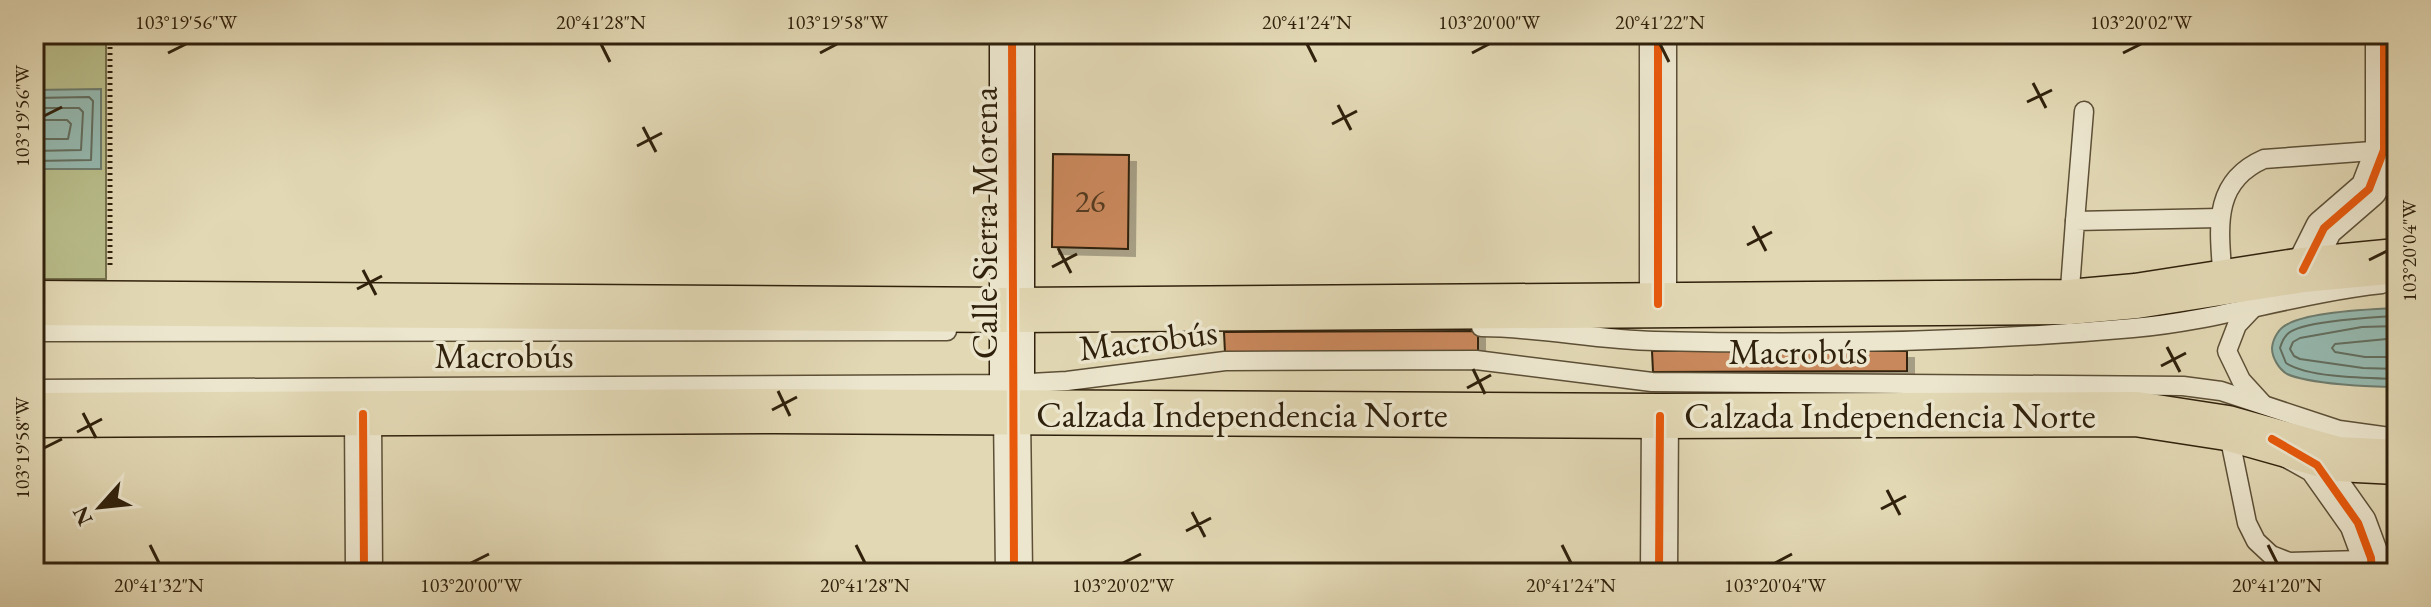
<svg xmlns="http://www.w3.org/2000/svg" width="2431" height="607" font-family="'EB Garamond',serif">
	<defs>
		<filter id="shadow"><feDropShadow dx="7" dy="7" stdDeviation="0" flood-color="#0004"/></filter>
	</defs>
	<rect width="100%" height="100%" fill="#e2d8b4"/>
	<filter id="stains"><feTurbulence type="fractalNoise" baseFrequency=".0025" numOctaves="4"/><feColorMatrix values="0 0 0 0 .2 0 0 0 0 .09 0 0 0 0 .02 0 0 0 .5 -.17"/></filter>
	<radialGradient id="worn" r=".72"><stop offset=".6" stop-color="#630" stop-opacity="0"/><stop offset="1" stop-color="#630" stop-opacity=".3"/></radialGradient>
	<rect fill="#b8bd8a" stroke="#746f4b" stroke-width="2" x="34" y="34" width="72" height="245"/>
	<g fill="#95b9b0" stroke="#6d7c6e" stroke-width="2">
		<path d="M101,89v80h-67v-79z"/>
		<path d="M2397,308v79c-26,0 -88,-3 -110,-13 -8,-5 -15,-16 -15,-26 1,-10 7,-20 16,-24 21,-12 84,-15 109,-16z"/>
	</g>
	<g fill="none" stroke-linecap="round" stroke-linejoin="round">
		<g stroke="#626d5e" stroke-width="2">
			<path d="M34,98l55,-1 4,4 -2,59 -57,1"/>
			<path d="M34,108h45l4,4 -2,38 -47,1"/>
			<path d="M34,120h33l4,4 -3,15h-34"/>
			<path d="M2397,316c-22,1 -91,5 -107,16 -6,4 -8,9 -10,16l6,15c23,15 83,15 111,16"/>
			<path d="M2397,326l-35,1 -62,11 -7,4 -3,7 4,7 6,3 63,9 34,1"/>
			<path d="M2397,338l-62,6 -3,4 3,4 30,5h32"/>
		</g>
	</g>
	<g fill="#c9885b" stroke="#30210c" stroke-width="2" filter="url(#shadow)">
		<path d="M1053,154l76,1 -1,94 -76,-2z"/>
		<path d="M1478,331v22h-253l-1,-21z"/>
		<path d="M1652,351h255v20l-254,1z"/>
	</g>
	<g fill="none" stroke-linecap="round" stroke-linejoin="round">
		<defs>
			<g id="lane">
				<path d="M2075,221l9,-110"/>
				<path d="M2223,283c-3,-50 -14,-100 41,-124l122,-9"/>
				<path d="M2069,302l6,-81 144,-3"/>
				<path d="M2255,306l-18,19 -10,26 14,29 21,23"/>
				<path d="M1481,327c58,0 116,13 174,14 159,4 320,1 478,-13 84,-7 165,-35 249,-44"/>
				<path d="M34,332l913,-1"/>
				<path d="M34,389l979,-5 54,-3 158,-20 251,-1 176,22 531,4 38,5 118,39 58,8"/>
				<path d="M2228,430l19,93 9,18 15,14 18,7 108,-3"/>
			</g>
			<g id="street">
				<path d="M1658,34v270"/>
				<path d="M2303,270l21,-42 45,-39 15,-39v-116"/>
				<path d="M1012,413l2,160"/>
				<path d="M363,414l1,159"/>
				<path d="M2290,450l27,15 41,58 13,35 1,15"/>
				<path d="M1659,573l1,-157"/>
			</g>
			<path id="secondary" d="M1012,413v-379"/>
			<g id="primary">
				<path d="M34,303l979,7 1056,-8 67,-6 167,-26 94,-9"/>
				<path d="M34,415l740,-4 886,5 476,-2 91,14 110,31 60,3"/>
			</g>
		</defs>
		<use href="#lane" stroke="#5c4f36" stroke-width="21"/>
		<use href="#street" stroke="#5c4f36" stroke-width="39"/>
		<use href="#secondary" stroke="#30210c" stroke-width="47"/>
		<use href="#primary" stroke="#30210c" stroke-width="47"/>
		<path stroke="#30210c" stroke-width="5" stroke-dasharray="2 4" stroke-linecap="butt" d="M110,265v-231"/>
		<use href="#lane" stroke="#ece6ce" stroke-width="18"/>
		<use href="#street" stroke="#ece6ce" stroke-width="36"/>
		<use href="#secondary" stroke="#ece6ce" stroke-width="44"/>
		<use href="#primary" stroke="#e2d8b4" stroke-width="44"/>
		<defs>
			<g id="cycleway">
				<path d="M1012,34l2,539"/>
				<path d="M1658,34v270"/>
				<path d="M2303,270l21,-42 45,-39 15,-39v-116"/>
				<path d="M363,414l1,159"/>
				<path d="M2272,439l45,26 41,58 13,35 1,15"/>
				<path d="M1659,573l1,-157"/>
			</g>
		</defs>
		<use href="#cycleway" stroke="#ece6ce" stroke-width="13"/>
		<use href="#cycleway" stroke="#e8590c" stroke-width="8"/>
	</g>
	<path fill="none" stroke="#30210c" stroke-width="3" d="M601,44l9,18M1307,44l9,18M1660,44l9,18M168,53l18,-9M820,53l17,-9M1472,53l17,-9M2123,53l18,-9M2033,83l13,25M2027,102l25,-12M1338,105l13,25M44,116l18,-9M1332,124l25,-13M643,127l13,25M637,146l25,-13M1753,226l13,25M1747,245l25,-13M1058,248l13,25M2369,260l18,-9M1052,267l25,-13M363,270l13,25M357,289l25,-13M2167,347l13,25M2161,366l25,-13M1473,369l12,25M1467,388l24,-13M778,391l12,25M772,410l25,-13M83,413l13,25M77,432l25,-13M44,448l18,-9M1887,490l13,25M1881,509l25,-13M1192,512l13,25M1186,531l25,-13M150,545l9,18M856,545l9,18M1562,545l9,18M2268,545l9,18M471,563l18,-9M1123,563l18,-9M1775,563l17,-9"/>
	<g text-anchor="middle" stroke-width="7" stroke-linejoin="round" paint-order="stroke">
		<g font-size="32" fill="#563b20">
			<text x="1090" y="212">26</text>
		</g>
		<g font-size="36" fill="#30210c" stroke="#ece6ce">
			<text transform="translate(984 223) rotate(-90)" y="13">Calle Sierra Morena</text>
			<text transform="translate(1148 339) rotate(-7)" y="13">Macrobús</text>
			<text x="1798" y="364">Macrobús</text>
			<text x="504" y="368">Macrobús</text>
			<text x="1242" y="427">Calzada Independencia Norte</text>
			<text x="1890" y="428">Calzada Independencia Norte</text>
		</g>
	</g>
	<rect width="2431" height="607" fill="none" stroke="#e2d8b4" stroke-width="88"/>
	<g transform="translate(100 507) rotate(243)" stroke="#ece6ce" stroke-width="6" paint-order="stroke">
	<path d="M0-6L14 30L0 20L-14 30Z" fill="#30210c"/>
	<text y="-12" font-size="22" font-weight="bold" text-anchor="middle" fill="#30210c">N</text>
	</g>
	<rect x="44" y="44" width="2343" height="519" fill="none" stroke="#30210c" stroke-width="3"/>
	<g font-size="20" text-anchor="middle" fill="#30210c">
		<text x="186" y="29">103°19'56"W</text>
		<text x="601" y="29">20°41'28"N</text>
		<text x="837" y="29">103°19'58"W</text>
		<text x="1307" y="29">20°41'24"N</text>
		<text x="1489" y="29">103°20'00"W</text>
		<text x="1660" y="29">20°41'22"N</text>
		<text x="2141" y="29">103°20'02"W</text>
		<text transform="translate(22 116) rotate(-90)" y="7">103°19'56"W</text>
		<text transform="translate(2409 251) rotate(-90)" y="7">103°20'04"W</text>
		<text transform="translate(22 448) rotate(-90)" y="7">103°19'58"W</text>
		<text x="159" y="592">20°41'32"N</text>
		<text x="471" y="592">103°20'00"W</text>
		<text x="865" y="592">20°41'28"N</text>
		<text x="1123" y="592">103°20'02"W</text>
		<text x="1571" y="592">20°41'24"N</text>
		<text x="1775" y="592">103°20'04"W</text>
		<text x="2277" y="592">20°41'20"N</text>
	</g>
	<rect width="100%" height="100%" filter="url(#stains)"/>
	<rect width="100%" height="100%" fill="url(#worn)"/>
</svg>
